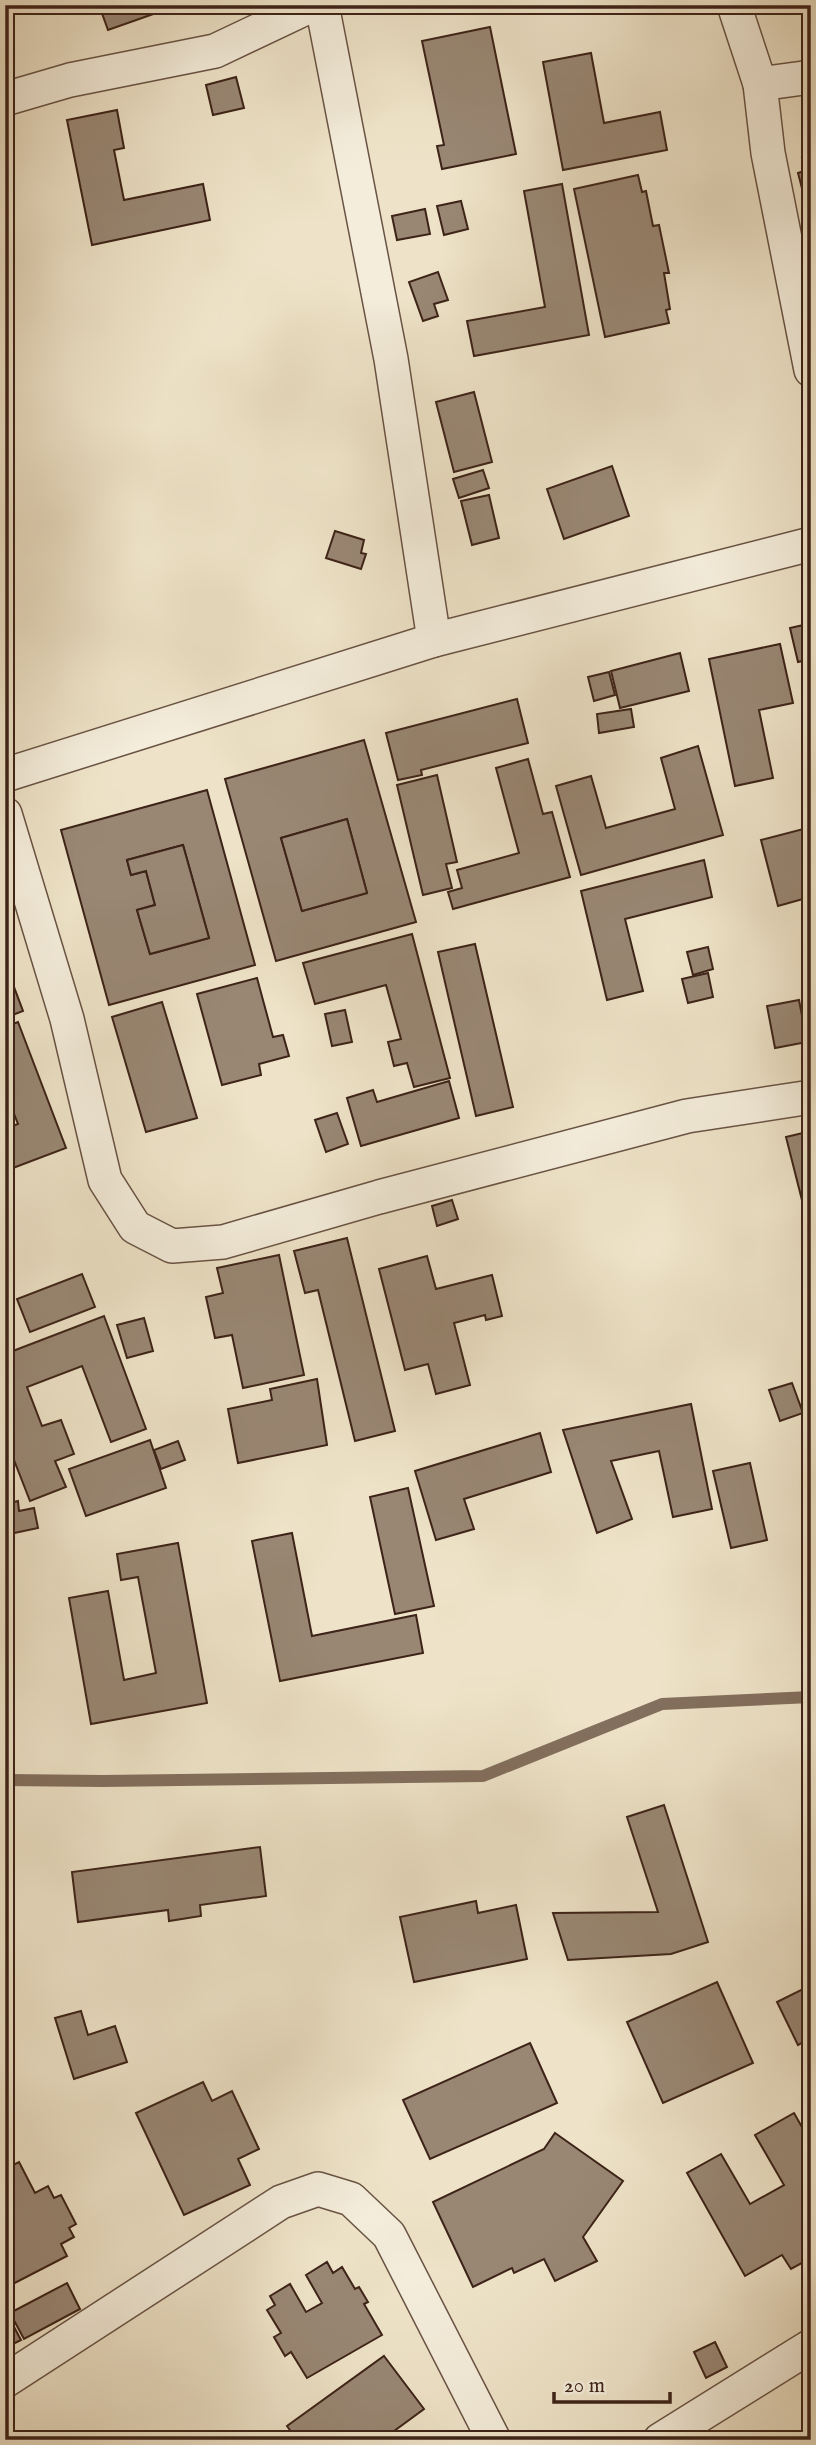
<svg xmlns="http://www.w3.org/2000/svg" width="816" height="2445" font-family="'IM FELL English',serif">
	<rect width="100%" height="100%" fill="#eee3c8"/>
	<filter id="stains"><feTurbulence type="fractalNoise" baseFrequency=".00286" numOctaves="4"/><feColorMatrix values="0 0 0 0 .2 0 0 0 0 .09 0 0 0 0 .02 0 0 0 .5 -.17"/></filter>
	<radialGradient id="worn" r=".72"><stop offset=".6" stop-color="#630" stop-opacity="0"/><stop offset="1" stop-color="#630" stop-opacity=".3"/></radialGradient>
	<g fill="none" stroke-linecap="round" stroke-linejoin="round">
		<path stroke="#836f5e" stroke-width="12" d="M5,1780l98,1 380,-5 179,-72 149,-7"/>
	</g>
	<g fill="#998774" stroke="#3d2318" stroke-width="2" fill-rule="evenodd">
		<path d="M99,5h76l1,1 -68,24z"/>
		<path d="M490,27l26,127 -74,15 -5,-23 7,-1 -22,-104z"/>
		<path d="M591,53l13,70 56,-11 7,38 -104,20 -20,-108z"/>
		<path d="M236,77l8,31 -31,7 -7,-30z"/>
		<path d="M117,110l7,38 -10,2 10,50 79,-16 7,36 -118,25 -25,-125z"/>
		<path d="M811,146v18l-9,-7z"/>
		<path d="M811,169v29l-6,2 -7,-27z"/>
		<path d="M638,175l4,17 4,-1 7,35 6,-1 10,48h-5l6,36 -4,1 3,13 -64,14 -31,-148z"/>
		<path d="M562,184l27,151 -115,21 -7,-35 78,-14 -21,-116z"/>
		<path d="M461,201l7,28 -24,6 -7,-29z"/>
		<path d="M425,209l5,25 -33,6 -5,-24z"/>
		<path d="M438,272l10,28 -14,4 4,12 -15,5 -14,-39z"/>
		<path d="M474,392l18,70 -38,10 -18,-70z"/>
		<path d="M612,466l17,50 -65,23 -17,-50z"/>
		<path d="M483,470l6,18 -30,10 -6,-19z"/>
		<path d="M489,495l10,43 -27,7 -11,-44z"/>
		<path d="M335,531l29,9 -3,13 5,1 -5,15 -35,-11z"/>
		<path d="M808,624l3,12v23l-13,3 -8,-34z"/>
		<path d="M780,644l13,59 -34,7 14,68 -38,8 -26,-127z"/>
		<path d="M680,653l9,38 -69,17 -9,-37z"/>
		<path d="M609,672l6,23 -21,6 -6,-24z"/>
		<path d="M517,699l11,44 -107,27 1,5 -24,5 -12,-47z"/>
		<path d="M631,709l3,18 -35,6 -2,-19z"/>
		<path d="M364,740l52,182 -140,39 -51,-182zM347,819l20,74 -65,18 -21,-73z"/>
		<path d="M698,746l25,89 -142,40 -25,-89 35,-10 15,52 69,-19 -14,-51z"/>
		<path d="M528,759l15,55 9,-2 18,65 -117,32 -5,-17 14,-4 -5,-18 62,-17 -23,-85z"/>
		<path d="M437,775l20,87 -11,2 6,24 -29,7 -26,-110z"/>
		<path d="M207,790l48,175 -146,40 -48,-175zM183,845l26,93 -59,16 -13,-44 18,-5 -9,-34 -15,4 -4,-15z"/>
		<path d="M347,819l20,74 -65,18 -21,-73z"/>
		<path d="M811,827v74l-1,-4 -32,9 -17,-66z"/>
		<path d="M183,845l26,93 -59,16 -13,-44 18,-5 -9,-34 -15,4 -4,-15z"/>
		<path d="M704,860l8,37 -87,22 18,72 -36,9 -26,-109z"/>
		<path d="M412,934l38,144 -36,9 -7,-24 -13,3 -6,-24 13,-3 -15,-54 -71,19 -12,-41z"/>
		<path d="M475,944l38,163 -37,9 -38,-164z"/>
		<path d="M708,947l5,22 -20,6 -6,-23z"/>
		<path d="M5,963l18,48 -18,7z"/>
		<path d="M708,973l5,24 -25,6 -6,-24z"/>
		<path d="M257,978l16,59 10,-2 6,21 -30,8 2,11 -39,10 -25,-91z"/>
		<path d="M799,1000l8,42 -32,6 -8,-42z"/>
		<path d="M162,1002l35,116 -51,14 -34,-115z"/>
		<path d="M345,1010l7,32 -20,4 -7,-32z"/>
		<path d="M18,1022l48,126 -61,23v-42l13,-5 -13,-33v-64z"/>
		<path d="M449,1081l10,37 -98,28 -14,-48 26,-8 4,12z"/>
		<path d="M337,1113l11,31 -22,8 -11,-32z"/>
		<path d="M811,1131v92l-3,1 -22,-87z"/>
		<path d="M452,1200l6,19 -21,7 -5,-20z"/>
		<path d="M347,1238l48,193 -40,10 -37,-151 -13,3 -11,-42z"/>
		<path d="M279,1255l25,120 -61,13 -11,-53 -17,3 -9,-41 17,-4 -6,-25z"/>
		<path d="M427,1256l9,33 56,-14 10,41 -16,4 -1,-5 -31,8 16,62 -34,9 -8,-30 -23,6 -26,-101z"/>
		<path d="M82,1274l13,33 -65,25 -13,-33z"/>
		<path d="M104,1316l42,113 -35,13 -29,-76 -55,21 15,39 19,-6 13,34 -19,7 11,26 -36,14 -25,-64v-83z"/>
		<path d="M144,1318l9,33 -26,7 -10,-33z"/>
		<path d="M317,1379l10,66 -89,18 -10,-54 44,-9 -2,-11z"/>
		<path d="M792,1383l11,30 -23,8 -11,-31z"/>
		<path d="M691,1404l21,105 -39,8 -14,-66 -48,10 21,58 -35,14 -34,-103z"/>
		<path d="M540,1433l11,39 -87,27 10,30 -38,11 -21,-69z"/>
		<path d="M150,1440l16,48 -80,28 -17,-47z"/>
		<path d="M178,1441l7,19 -24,9 -7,-19z"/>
		<path d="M750,1463l17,77 -36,8 -18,-77z"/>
		<path d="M408,1488l26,118 -39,8 -25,-117z"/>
		<path d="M18,1501l1,10 15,-3 4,20 -33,7v-31z"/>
		<path d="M292,1533l20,103 104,-21 7,38 -143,28 -28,-140z"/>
		<path d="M178,1543l29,160 -116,21 -22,-126 39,-7 16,89 32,-7 -18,-96 -17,3 -4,-26z"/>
		<path d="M664,1805l44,137 -37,12 -103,6 -15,-47 105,-1 -31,-95z"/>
		<path d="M260,1847l6,49 -66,9 1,11 -32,5 -1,-11 -90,12 -6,-50z"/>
		<path d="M476,1901l2,12 38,-8 11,54 -113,23 -14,-65z"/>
		<path d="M717,1982l36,81 -90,40 -36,-81z"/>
		<path d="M811,1985v59l-3,-5 -10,6 -21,-43z"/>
		<path d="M81,2011l7,24 27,-9 12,36 -53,17 -19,-61z"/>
		<path d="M530,2043l27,60 -127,56 -27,-59z"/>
		<path d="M203,2082l9,19 20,-10 27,58 -21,10 12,26 -66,30 -48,-102z"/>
		<path d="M794,2113l17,30v115l-20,11 -9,-14 -37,21 -58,-103 34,-19 29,50 34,-19 -29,-50z"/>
		<path d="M555,2133l68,48 -40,56 14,24 -42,20 -11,-22 -30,14 -2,-5 -39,19 -40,-85 111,-53z"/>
		<path d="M19,2162l16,31 13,-7 6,12 7,-3 15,29 -7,4 5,9 -13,7 6,12 -60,31 -2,-118z"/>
		<path d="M327,2262l6,11 9,-6 13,22 4,-2 9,15 -4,2 18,31 -75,43 -16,-26 -6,4 -11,-19 7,-4 -14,-23 8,-5 -5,-9 20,-12 16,28 16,-9 -16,-28z"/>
		<path d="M67,2283l13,26 -56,30 -14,-26z"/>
		<path d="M5,2310l16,30 -16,8z"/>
		<path d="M715,2342l12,25 -21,11 -12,-26z"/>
		<path d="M384,2356l40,53 -38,28 2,3h-91l-10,-14z"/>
	</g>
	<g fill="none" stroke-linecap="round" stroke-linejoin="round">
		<defs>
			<g id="street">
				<path d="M322,5l69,354 43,281"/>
				<path d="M734,5l26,79"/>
				<path d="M811,77l-51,7 8,69 43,217"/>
				<path d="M5,99l65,-19 145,-29 97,-46"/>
				<path d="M5,775l429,-135 377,-96"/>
				<path d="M5,814l62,205 38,161 30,47 37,19 51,-4 156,-45 308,-81 124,-19"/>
				<path d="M5,2381l276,-179 37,-13 33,10 38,36 105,205"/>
				<path d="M660,2440l151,-94"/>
			</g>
		</defs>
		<use href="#street" stroke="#695344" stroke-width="36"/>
		<use href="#street" stroke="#f4eddb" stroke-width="33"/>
	</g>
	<rect width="816" height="2445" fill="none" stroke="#eee3c8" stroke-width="28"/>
	<rect x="7" y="7" width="802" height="2431" fill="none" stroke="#3d2318" stroke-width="3.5"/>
	<rect x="14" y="14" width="788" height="2417" fill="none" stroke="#3d2318" stroke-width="2"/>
	<path d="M554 2392v10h116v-10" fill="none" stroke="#3d2318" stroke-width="3.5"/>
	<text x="564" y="2392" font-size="21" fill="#3d2318" stroke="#f4eddb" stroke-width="5" paint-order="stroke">20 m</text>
	<rect width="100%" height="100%" filter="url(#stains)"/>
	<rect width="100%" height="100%" fill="url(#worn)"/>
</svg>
